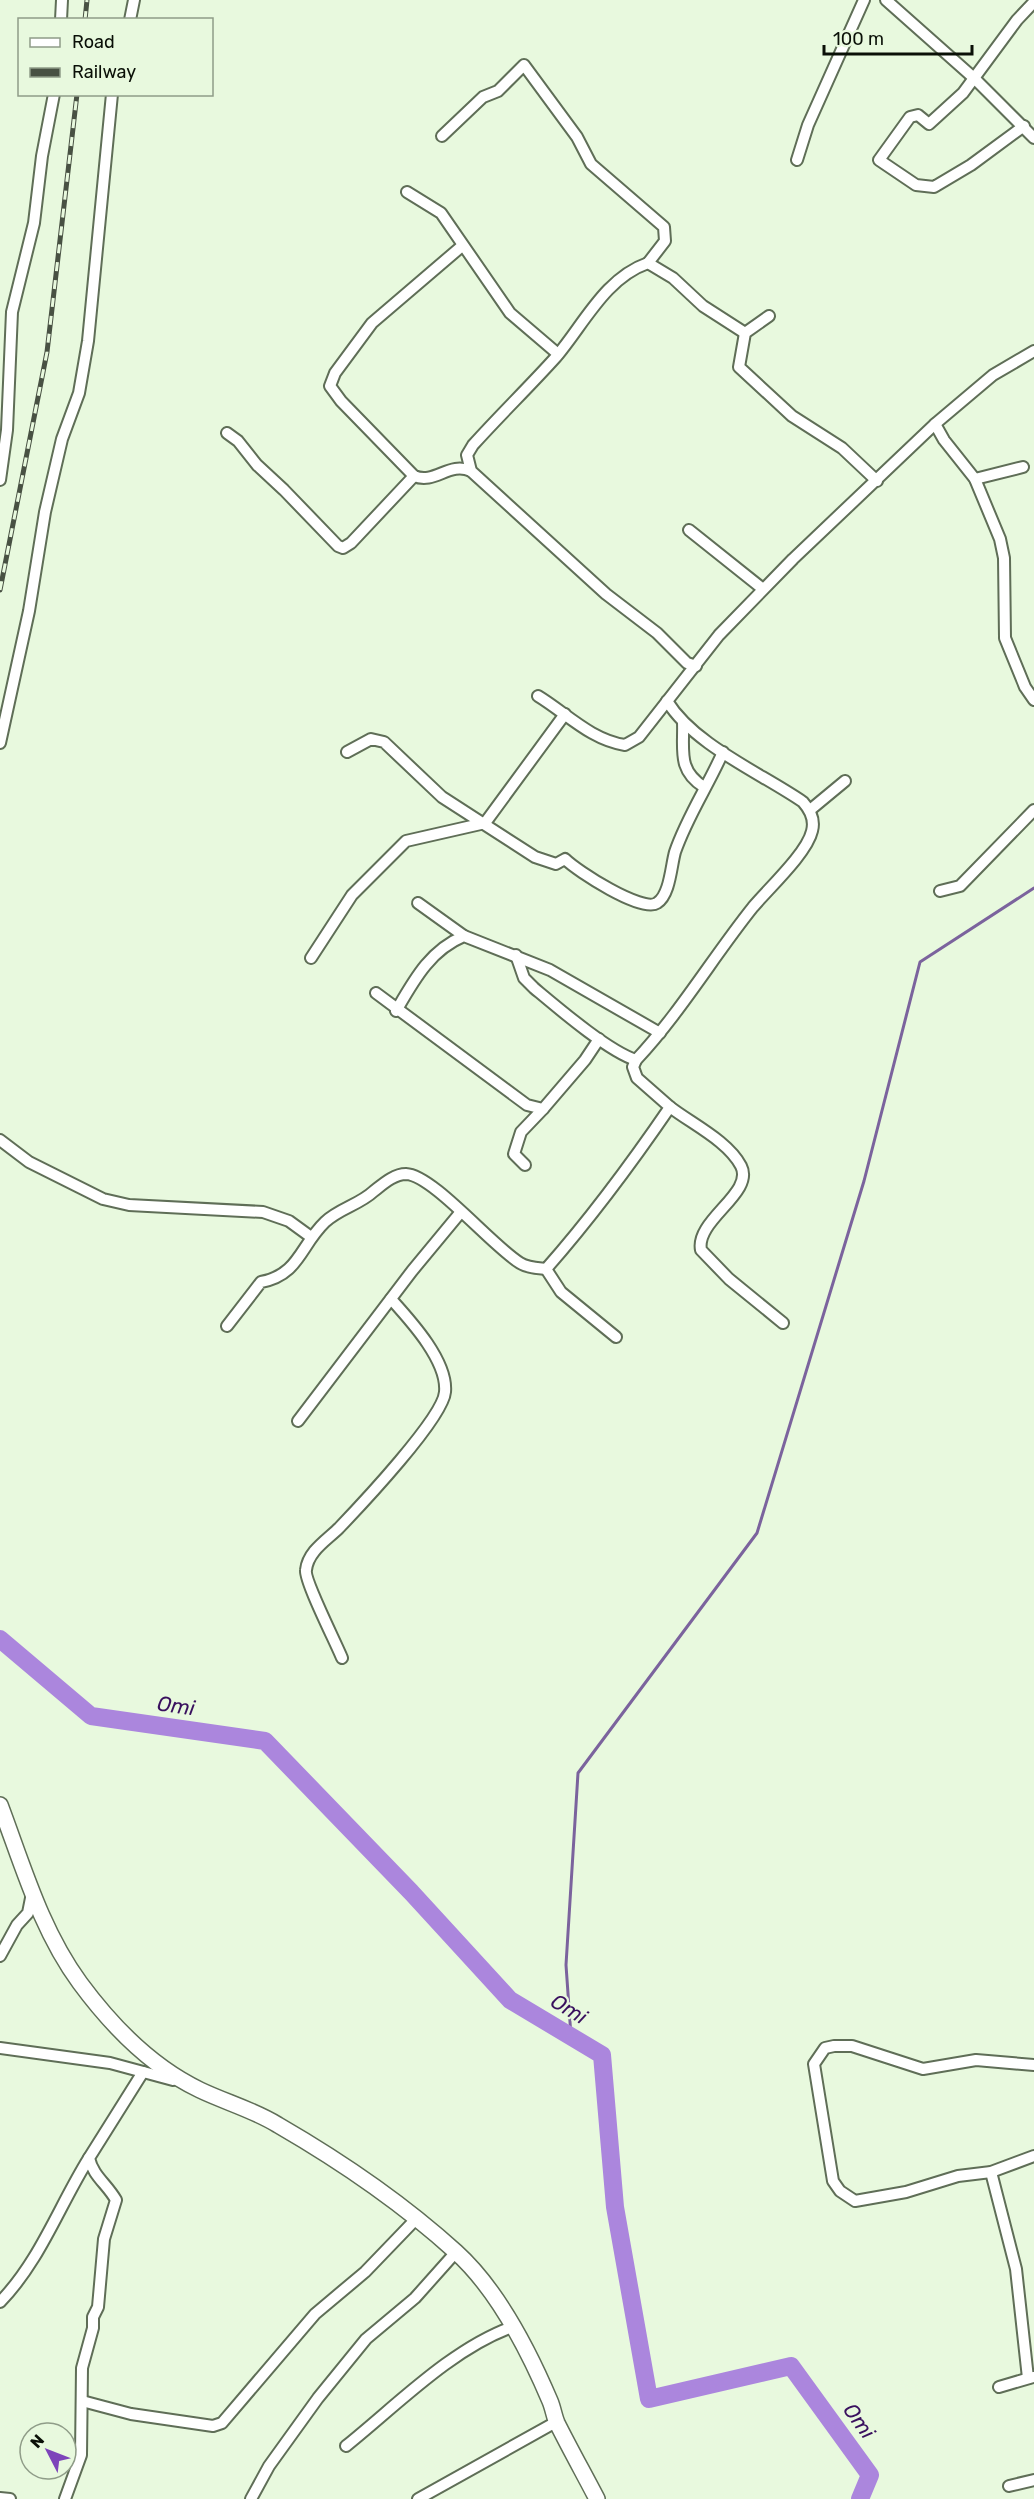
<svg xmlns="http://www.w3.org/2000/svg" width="1034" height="2499" font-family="Rubik,sans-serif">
	<rect width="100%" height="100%" fill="#e8f9de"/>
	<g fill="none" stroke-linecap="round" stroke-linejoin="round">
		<path stroke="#7b639d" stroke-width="3" d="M571,2036l-5,-71 12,-192 179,-240 107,-352 56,-219 114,-74"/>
		<path stroke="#ab86dd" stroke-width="18" d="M0,1639l91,77 174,25 146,151 99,108 92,55 13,152 34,192 142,-33 79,109 -10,24"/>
		<defs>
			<g id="street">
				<path d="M886,0l89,79 59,59"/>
				<path d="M61,20l1,-20"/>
				<path d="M130,20l4,-20"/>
				<path d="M1024,126l-53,39 -37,22 -18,-2 -37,-25 31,-43 8,-2 11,9 34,-31 54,-73 17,-18"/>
				<path d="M442,136l41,-39 15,-6 26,-26 53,72 14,27 73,63 1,14 -17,22"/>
				<path d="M797,160l11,-35 56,-125"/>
				<path d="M407,192l34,21 69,100 48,41"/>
				<path d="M462,246l-90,77 -37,50 -5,13 11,15 73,75c21,9 35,-15 57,-5"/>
				<path d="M769,316l-24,17 -6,34 53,49 50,32 35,33"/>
				<path d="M935,424l9,16 31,39 25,60 4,19 1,80 20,49 9,13"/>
				<path d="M227,433l11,8 19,24 27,25 54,56 5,2 8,-5 63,-67"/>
				<path d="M975,479l48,-12"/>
				<path d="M0,480l7,-50 5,-118 22,-89 8,-67 12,-62"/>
				<path d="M689,530l74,59"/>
				<path d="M696,666l-9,-3 -30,-30 -51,-39 -135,-123 -4,-16 6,-10c27,-30 56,-58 83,-88 28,-33 49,-79 92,-94l25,15 30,28 42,27"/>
				<path d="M538,696c28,17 53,44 87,49l14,-8 80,-102 74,-76 142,-135 58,-49 41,-24"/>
				<path d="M683,722c1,28 -6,48 21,65"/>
				<path d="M0,743l29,-132 16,-99 17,-73 17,-46 9,-52 24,-247"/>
				<path d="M347,752l24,-13 13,3 58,55 93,60 21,7 9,-5c12,12 77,54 92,44 13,-8 14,-37 18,-51 12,-35 33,-66 48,-100"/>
				<path d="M810,810l35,-29"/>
				<path d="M940,891l20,-5 74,-76"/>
				<path d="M418,903l46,33"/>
				<path d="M516,955l8,23 10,10c24,20 74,63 102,72"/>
				<path d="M311,958l41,-63 54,-54 79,-18 80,-109"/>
				<path d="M376,993l151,112 16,4 42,-49 14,-21"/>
				<path d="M396,1011c18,-31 34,-61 68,-75l86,34 110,63"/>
				<path d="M670,1107c22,17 58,34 71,59 14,27 -46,54 -40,84l28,29 54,44"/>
				<path d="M0,1140l29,22 74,37 26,6 134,7 26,9 22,16"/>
				<path d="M525,1165l-11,-11 7,-22 22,-23"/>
				<path d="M546,1269l15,23 55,45"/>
				<path d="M227,1326l34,-44c38,-7 39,-36 64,-60 15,-14 34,-17 49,-31 9,-7 20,-17 32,-17 27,1 86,72 114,89 8,5 17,5 26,6 45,-51 85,-105 124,-162l-33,-29 -4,-11 3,-7c44,-47 77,-103 117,-153 16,-19 54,-54 59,-76 3,-11 -1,-20 -9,-29 -42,-29 -109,-57 -136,-101"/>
				<path d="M298,1421l114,-150 48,-58"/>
				<path d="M342,1658c-6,-15 -38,-78 -36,-88 2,-19 21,-30 33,-42 22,-23 104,-110 106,-136 3,-31 -35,-72 -54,-93"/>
				<path d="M0,1956l17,-31 11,-12 4,-20"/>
				<path d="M0,2048l110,15 63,17"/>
				<path d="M1034,2065l-58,-5 -53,9 -71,-23h-18l-9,2 -11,16 19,117 7,10 15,10 51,-9 52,-16 33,-4 43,-16"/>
				<path d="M991,2172l25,97 12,109"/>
				<path d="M0,2302c40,-41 59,-96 89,-144"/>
				<path d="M999,2387l34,-10"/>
				<path d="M82,2401l49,13 82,12 9,-3 93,-109 50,-42 51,-53"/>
				<path d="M346,2446c50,-40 105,-97 166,-119"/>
				<path d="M1009,2486l25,-6"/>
				<path d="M0,2498l10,1"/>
				<path d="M65,2499l16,-44 1,-87 11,-40v-11l5,-10 6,-68 12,-39c-9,-16 -23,-24 -27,-42l54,-86"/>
				<path d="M251,2499l18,-33 49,-68 48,-59 49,-41 41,-46"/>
				<path d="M418,2499l138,-77"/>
			</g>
			<path id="secondary" d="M0,1805c23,61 41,125 80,178 31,42 72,84 120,107 25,12 54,20 78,35 64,37 124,78 178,127 42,38 72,97 94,149 3,7 4,15 7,22 13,26 27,51 40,76"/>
		</defs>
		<use href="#street" stroke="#5f6e57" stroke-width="14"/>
		<use href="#secondary" stroke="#5f6e57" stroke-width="18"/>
		<use href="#street" stroke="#fff" stroke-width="10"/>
		<use href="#secondary" stroke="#fff" stroke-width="15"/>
		<defs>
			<g id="rail">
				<path d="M85,20l2,-20"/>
				<path d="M0,590l47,-238 30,-258"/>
			</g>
		</defs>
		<use href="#rail" stroke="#485143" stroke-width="5"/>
		<use href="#rail" stroke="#e8f9de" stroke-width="3" stroke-dasharray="9" stroke-linecap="butt"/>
	</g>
	<g text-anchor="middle" stroke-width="4.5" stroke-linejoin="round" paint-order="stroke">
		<g font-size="21" font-style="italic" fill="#39105e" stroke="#e8f9de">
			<text transform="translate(176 1706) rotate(8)" y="7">Omi</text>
			<text transform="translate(569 2009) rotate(31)" y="7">Omi</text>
			<text transform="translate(859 2421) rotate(54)" y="7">Omi</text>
		</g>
	</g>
	<rect x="18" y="18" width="195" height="78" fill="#e8f9de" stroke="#8f9c88" stroke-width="1.5"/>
	<rect x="30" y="38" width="30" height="9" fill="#ffffff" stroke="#8f9c88" stroke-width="1.5"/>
	<text x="72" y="48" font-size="18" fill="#0a1007">Road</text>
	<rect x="30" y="68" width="30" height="9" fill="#485143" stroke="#8f9c88" stroke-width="1.5"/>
	<text x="72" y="78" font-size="18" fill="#0a1007">Railway</text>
	<g transform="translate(48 2451) rotate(312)"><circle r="28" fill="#e8f9de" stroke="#8f9c88" stroke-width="1.5"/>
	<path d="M0-4.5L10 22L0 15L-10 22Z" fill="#7d44ba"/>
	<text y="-9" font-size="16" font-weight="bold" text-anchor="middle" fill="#0a1007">N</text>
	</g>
	<path d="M824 45v9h148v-9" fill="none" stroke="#0a1007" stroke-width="3"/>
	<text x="833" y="45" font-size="18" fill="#0a1007" stroke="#e8f9de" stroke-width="4.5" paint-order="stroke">100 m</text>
</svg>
